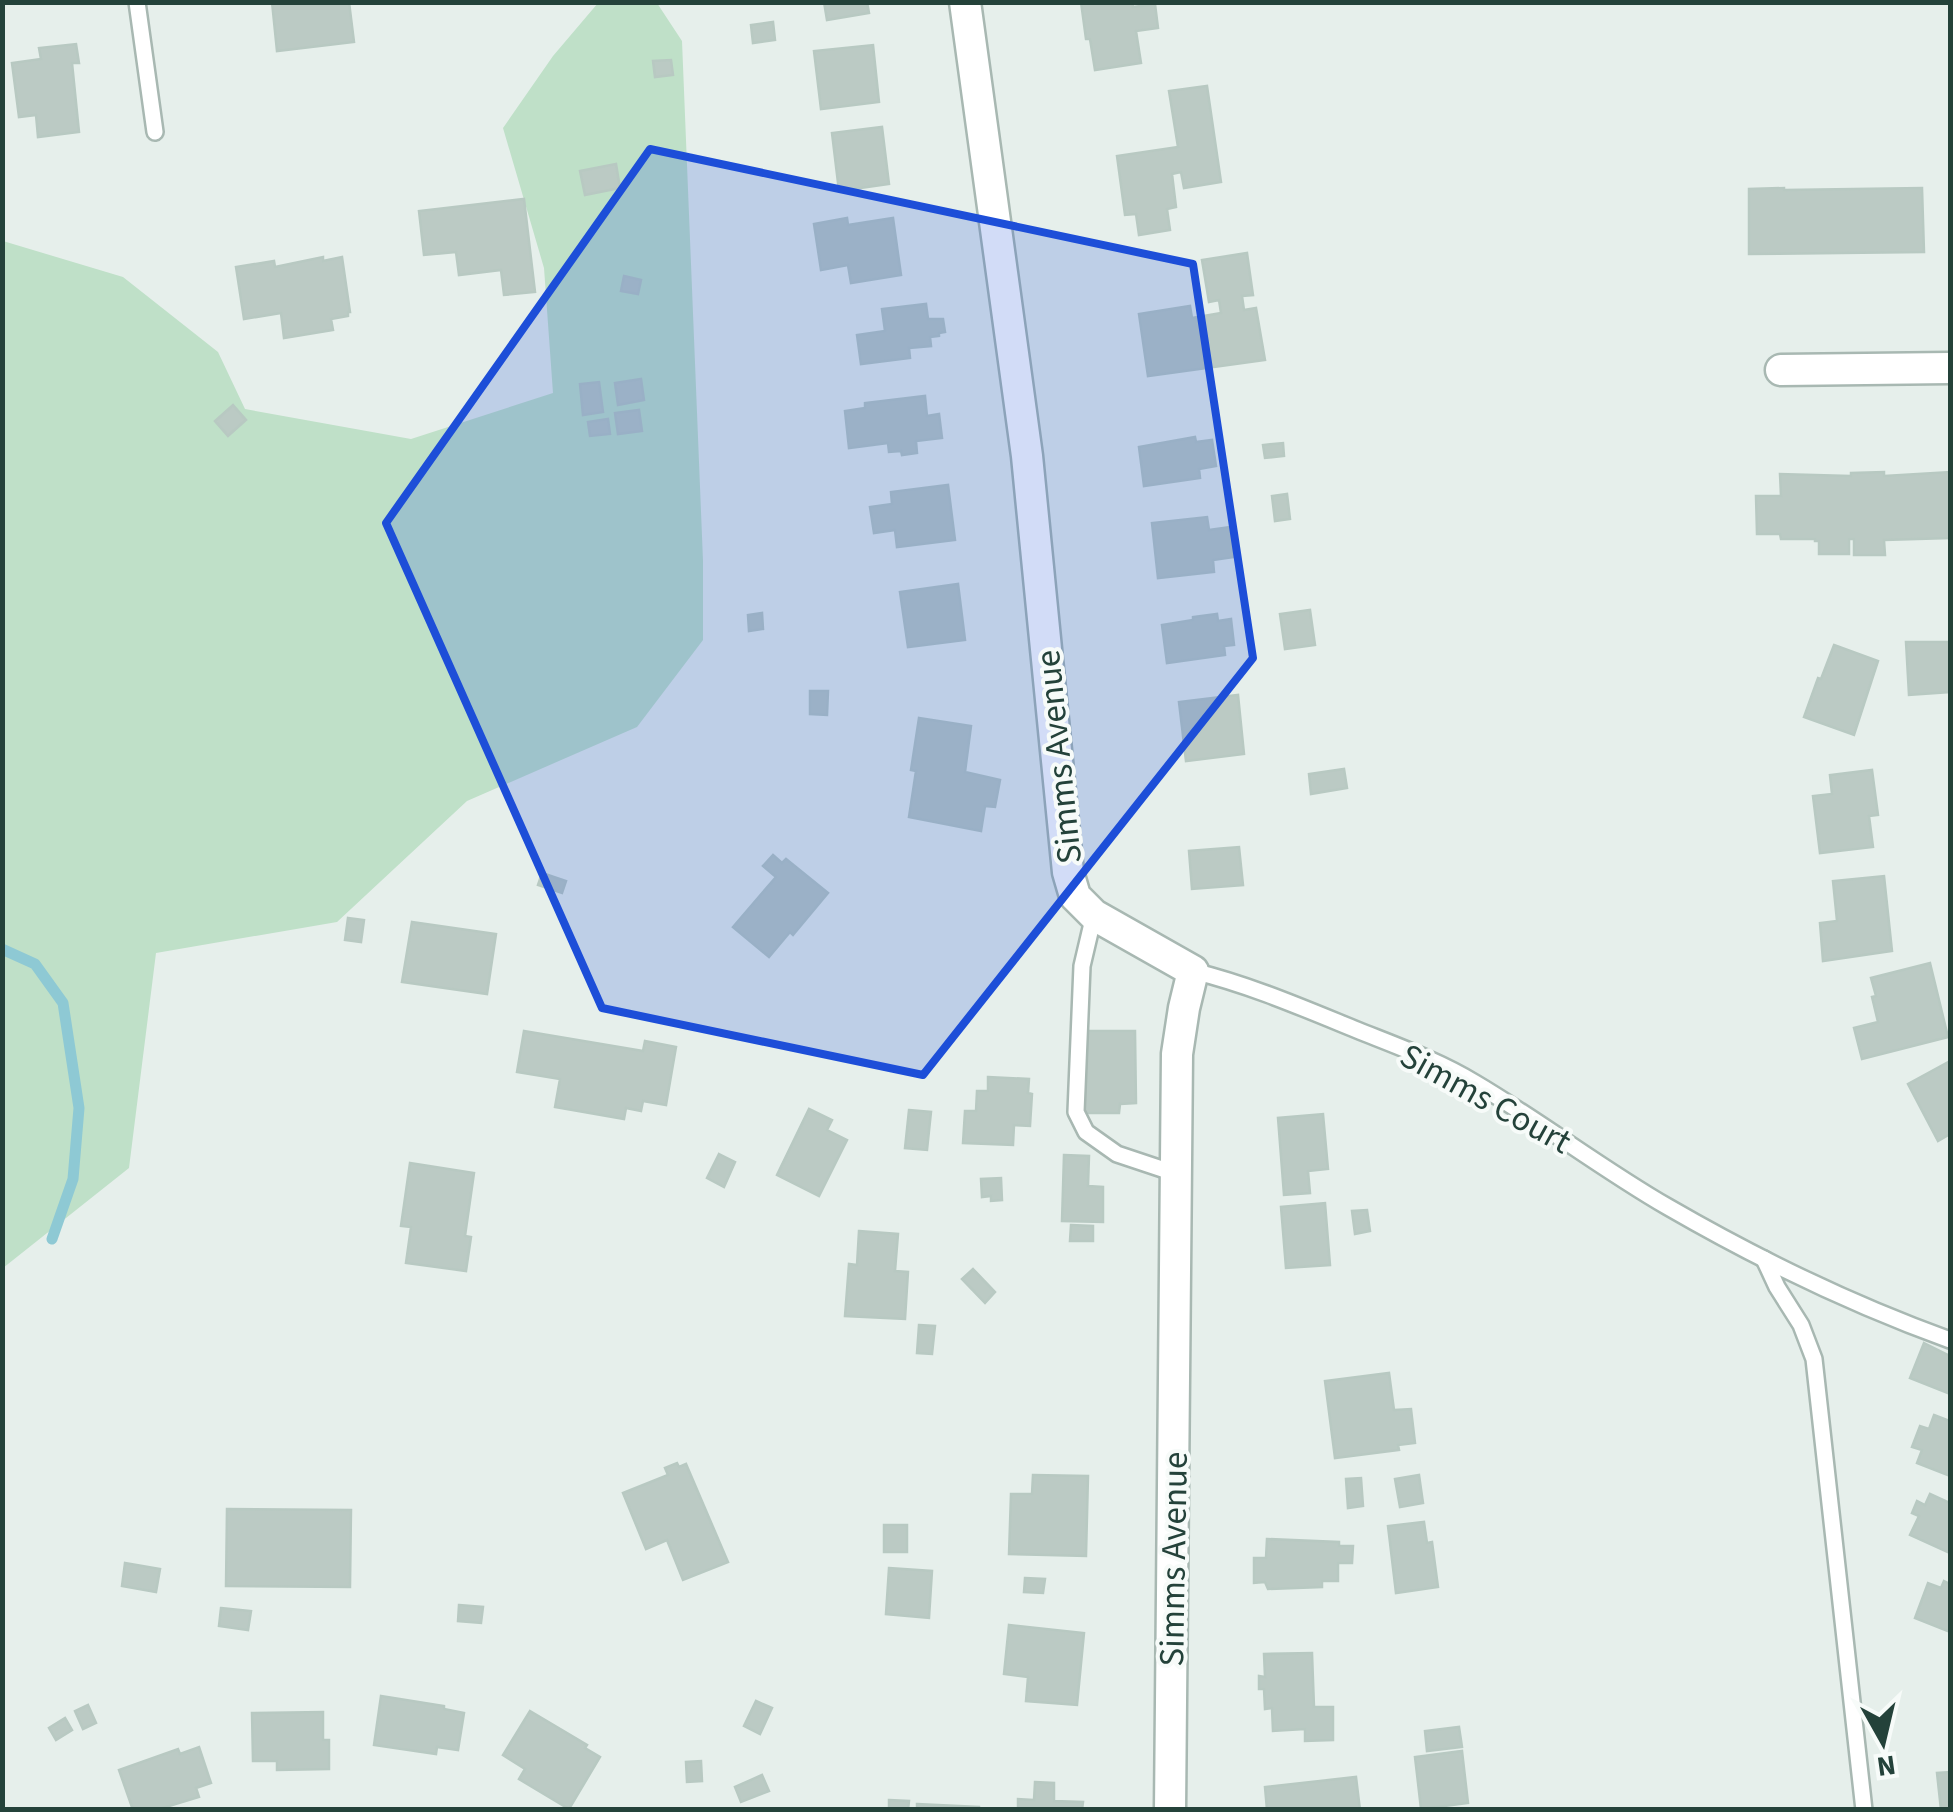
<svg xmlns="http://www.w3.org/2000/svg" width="1953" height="1812" font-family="'Source Sans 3',sans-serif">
	<rect width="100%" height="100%" fill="#e6efeb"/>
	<path fill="#bfe0c8" d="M598,3h59l25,38 21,520v79l-66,87 -170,74 -130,121 -181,31 -27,215 -126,100v-1027l120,36 95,75 27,57 166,30 142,-46 -9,-125 -41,-140 50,-72z"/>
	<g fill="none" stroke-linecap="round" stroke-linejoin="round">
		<path stroke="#8ec9d4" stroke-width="11" d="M2,949l33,15 28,39 16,105 -6,71 -21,60"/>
	</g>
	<g fill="#bbcac4" stroke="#b8c9c2" stroke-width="2.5">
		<path d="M272,2h77l5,40 -77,9z"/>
		<path d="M824,2h43l2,11 -42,7z"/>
		<path d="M1081,2h51l1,5 22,-3 3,24 -22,3 5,32 -46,7 -5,-31h-4z"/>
		<path d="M773,22l2,18 -22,3 -2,-18z"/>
		<path d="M76,44l3,19h-7l7,69 -41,5 -2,-22 -17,2 -7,-54 29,-4 -2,-11z"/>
		<path d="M873,45l6,57 -58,7 -7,-58z"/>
		<path d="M671,60l2,15 -18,2 -2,-16z"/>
		<path d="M1207,86l14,96 -37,6 -3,-16 -9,2 4,33 -9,2 3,21 -31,5 -3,-21 -11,1 -8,-59 61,-9 -9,-56z"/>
		<path d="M882,127l7,57 -50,7 -7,-58z"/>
		<path d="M616,164l4,24 -35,7 -5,-24z"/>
		<path d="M1784,188v2l138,-2 2,64 -175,2v-65z"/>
		<path d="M524,199l11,93 -31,3 -3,-25 -42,5 -3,-23 -32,3 -5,-44z"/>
		<path d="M847,218l1,7 45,-7 8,57 -50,8 -3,-18 -27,5 -7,-46z"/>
		<path d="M1247,253l6,42 -11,1 2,14 12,-2 9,52 -117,16 -9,-62 51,-8 2,12 29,-5 -2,-13 -10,2 -7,-42z"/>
		<path d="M323,257v4l19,-4 8,55h-2v4l-17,3 2,11 -49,8 -3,-25 -37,6 -8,-52 38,-6 1,6z"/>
		<path d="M624,276l17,4 -3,14 -17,-3z"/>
		<path d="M926,304l2,15h15l2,13 -6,1v3l-9,1 1,9 -22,2 1,10 -49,6 -4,-29 28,-4 -3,-22z"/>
		<path d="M641,379l3,21 -26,5 -3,-22z"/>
		<path d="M599,382l4,30 -20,3 -3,-31z"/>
		<path d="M925,396l2,20 12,-2 3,24 -26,3 1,12 -15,2 -1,-4 -12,1 -1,-9 -39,5 -4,-37 20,-3v-5z"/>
		<path d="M233,405l13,15 -18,16 -13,-15z"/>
		<path d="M639,410l3,21 -24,3 -3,-21z"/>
		<path d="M608,419l2,15 -20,2 -2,-14z"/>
		<path d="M1195,437l1,5 16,-2 4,26 -17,3 1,9 -56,8 -5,-39z"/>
		<path d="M1283,443l1,13 -19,2 -2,-13z"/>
		<path d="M1884,472v4l66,-4v66l-66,2 1,15h-31v-16h-5v15h-30v-13h-4v-2h-34l-1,-5h-23l-1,-38h25l-1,-22 71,2v-3z"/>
		<path d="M948,485l7,55 -58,7 -2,-17 -21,3 -4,-26 22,-3 -1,-12z"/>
		<path d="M1287,494l3,25 -15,2 -3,-25z"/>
		<path d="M1207,517l2,13 22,-3 3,30 -21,3 1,12 -56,6 -6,-55z"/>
		<path d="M958,584l7,56 -57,7 -8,-55z"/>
		<path d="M1310,610l5,35 -30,4 -5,-35z"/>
		<path d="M762,613l1,16 -14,2 -1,-16z"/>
		<path d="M1217,614l1,7 13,-2 3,26 -10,1 1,9 -58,8 -5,-38 31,-5v-3z"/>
		<path d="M1906,642h44v50l-41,3z"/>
		<path d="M1834,645l44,16 -24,74 -50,-18 14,-39 3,1z"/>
		<path d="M810,691h18l-1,24 -17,-1z"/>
		<path d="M1238,695l6,59 -58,7 -7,-59z"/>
		<path d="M919,718l52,8 -6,46 35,8 -5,27 -10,-1 -4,25 -72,-14 7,-46 -5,-1z"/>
		<path d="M1344,769l3,19 -36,6 -2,-20z"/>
		<path d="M1872,770l6,45 -9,1 4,31 -53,6 -7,-57 19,-2 -2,-19z"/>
		<path d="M1239,847l4,38 -51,4 -3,-38z"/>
		<path d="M773,855l9,8 4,-4 42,34 -35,42 -3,-3 -21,25 -36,-30 43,-50 -13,-11z"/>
		<path d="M542,873l24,8 -4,12 -24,-8z"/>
		<path d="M1884,876l8,75 -69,10 -3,-38 17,-2 -4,-40z"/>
		<path d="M348,918l16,2 -3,22 -16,-2z"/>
		<path d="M412,922l84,12 -9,60 -85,-12z"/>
		<path d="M1930,963l18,74 -86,22 -8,-31 24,-6 -6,-25 4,-1 -5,-18z"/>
		<path d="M524,1031l119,20 2,-10 31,6 -10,58 -23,-4 -2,10 -15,-3 -2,11 -69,-12 5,-28 -43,-7z"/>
		<path d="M1085,1031h50l1,72 -16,1 -1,9h-35z"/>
		<path d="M1950,1061v73l-12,7 -30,-57z"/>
		<path d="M988,1077l41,2 -1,14 4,1 -2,32 -16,-1 -1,20 -50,-2 2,-32h11l1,-20h11z"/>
		<path d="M809,1109l23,11 -5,10 20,10 -28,56 -42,-21z"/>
		<path d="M909,1110l22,2 -4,38 -22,-2z"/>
		<path d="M1323,1114l5,55 -20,2 2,22 -26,2 -6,-77z"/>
		<path d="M719,1154l16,8 -11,25 -17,-9z"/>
		<path d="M1064,1155l25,1 -1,30 15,1v35l-41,-1z"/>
		<path d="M410,1163l64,10 -9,63 6,1 -5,34 -60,-8 5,-36 -10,-1z"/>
		<path d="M1001,1178l1,22 -11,1v-5l-9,1 -1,-18z"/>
		<path d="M1325,1203l5,62 -44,3 -5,-61z"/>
		<path d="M1367,1210l3,21 -15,3 -3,-23z"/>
		<path d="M1071,1225l22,1v15h-23z"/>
		<path d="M859,1231l39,3 -3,37 13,1 -3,47 -60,-3 4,-52 8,1z"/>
		<path d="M973,1269l22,23 -10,11 -23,-24z"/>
		<path d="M919,1325l16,1 -3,28 -15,-1z"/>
		<path d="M1924,1343l26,13v38l-40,-16z"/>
		<path d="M1389,1373l5,37 17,-1 4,34 -17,2 1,5 -64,8 -10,-77z"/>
		<path d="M1934,1415l16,6v55l-33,-13 5,-13 -10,-3 8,-21 9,3z"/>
		<path d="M677,1463l2,4 7,-3 42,98 -45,18 -16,-40 -21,9 -23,-56 45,-18 -3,-7z"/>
		<path d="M1033,1475l55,1 -2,80 -77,-2 2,-60h21z"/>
		<path d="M1419,1475l4,28 -23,4 -5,-28z"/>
		<path d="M1361,1478l2,28 -15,2 -2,-29z"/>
		<path d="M1930,1494l20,9v50l-40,-18 9,-19 -7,-3 5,-12 8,4z"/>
		<path d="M227,1509l124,1 -1,77 -124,-1z"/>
		<path d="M1424,1522l3,21 5,-1 6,45 -42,6 -8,-67z"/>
		<rect x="884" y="1525" width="23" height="27"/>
		<path d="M1267,1539l72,3v4h14l-1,17h-14v18h-16v6l-54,2 -3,-7 -11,1v-25h12z"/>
		<path d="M125,1563l35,6 -4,23 -34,-6z"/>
		<path d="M889,1568l43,3 -3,47 -43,-4z"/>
		<path d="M1025,1578l20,1 -2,14 -19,-1z"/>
		<path d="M1944,1581l6,3v48l-35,-14 13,-35 13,5z"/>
		<path d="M459,1605l24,2 -2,16 -23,-2z"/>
		<path d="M221,1608l30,3 -3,19 -29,-4z"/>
		<path d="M1009,1625l75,8 -7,72 -51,-4 2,-24 -24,-3z"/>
		<path d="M1312,1653l2,54h19v33l-28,1v-12l-32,2 -1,-23 -7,1 -1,-20h-5v-13l6,1 -1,-23z"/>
		<path d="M381,1696l63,10v3l20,4 -6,37 -21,-3 -1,7 -62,-9z"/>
		<path d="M756,1701l16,7 -12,26 -16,-8z"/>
		<path d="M88,1705l8,18 -13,6 -8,-18z"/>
		<path d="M530,1711l57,34 -2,3 15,9 -31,52 -50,-30 6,-10 -22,-14z"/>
		<path d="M323,1712v28h6v29l-52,1v-9h-24l-1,-48z"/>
		<path d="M65,1718l7,12 -16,10 -7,-12z"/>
		<path d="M1459,1727l3,20 -35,4 -2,-20z"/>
		<path d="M199,1747l12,36 -15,5 3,9 -43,13h-23l-14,-40 59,-21 2,5z"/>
		<path d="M1462,1751l6,52 -47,6 -6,-52z"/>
		<path d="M701,1761l1,20 -15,1 -1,-20z"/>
		<path d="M1950,1772v38h-9l-4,-37z"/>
		<path d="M762,1775l7,16 -28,11 -6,-15z"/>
		<path d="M1356,1777l4,33h-93l-2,-23z"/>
		<path d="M1035,1782l19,1v18l29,1 -1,8h-64v-11l16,1z"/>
		<path d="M889,1800l20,1 -1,9h-19z"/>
		<path d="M917,1804l62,3v3h-62z"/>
	</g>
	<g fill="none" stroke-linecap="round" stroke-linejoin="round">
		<defs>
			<g id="lane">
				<path d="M137,2l18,130"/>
				<path d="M1094,915l-12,51 -6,146 10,20 31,22 60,20"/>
				<path d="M1193,971c57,14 110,37 164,59 40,16 82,31 118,53 66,39 127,86 193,124 90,52 185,98 282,133"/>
				<path d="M1764,1259l13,28 24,38 13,34 50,451"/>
			</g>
			<g id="street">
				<path d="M965,2l62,454 41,416 7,24 19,19 99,56 -9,37 -7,46 -7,756"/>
				<path d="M1781,370l169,-2"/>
			</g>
		</defs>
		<use href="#lane" stroke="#a8b8b2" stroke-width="20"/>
		<use href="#street" stroke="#a8b8b2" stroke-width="35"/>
		<use href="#lane" stroke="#fff" stroke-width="15"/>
		<use href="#street" stroke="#fff" stroke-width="30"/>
	</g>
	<path fill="#1d4ed8" fill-opacity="0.2" stroke="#1d4ed8" stroke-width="8" stroke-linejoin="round" d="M650,149l543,115 60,394 -330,417 -321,-67 -216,-485z"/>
	<g text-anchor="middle" stroke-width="8" stroke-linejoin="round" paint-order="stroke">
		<g font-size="35" fill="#24423a" stroke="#f7fbf9">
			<text transform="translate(1058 757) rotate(-96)" y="12">Simms Avenue</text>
			<text transform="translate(1486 1098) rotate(29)" y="12">Simms Court</text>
			<text transform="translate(1173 1559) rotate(-89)" y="12">Simms Avenue</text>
		</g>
	</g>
	<rect width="1953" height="1812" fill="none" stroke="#24423a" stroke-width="10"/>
	<g transform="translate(1883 1742) rotate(172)" stroke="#f7fbf9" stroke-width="8" paint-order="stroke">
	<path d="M0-8L18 38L0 25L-18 38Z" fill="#24423a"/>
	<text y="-15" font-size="28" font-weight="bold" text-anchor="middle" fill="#24423a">N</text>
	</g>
</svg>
